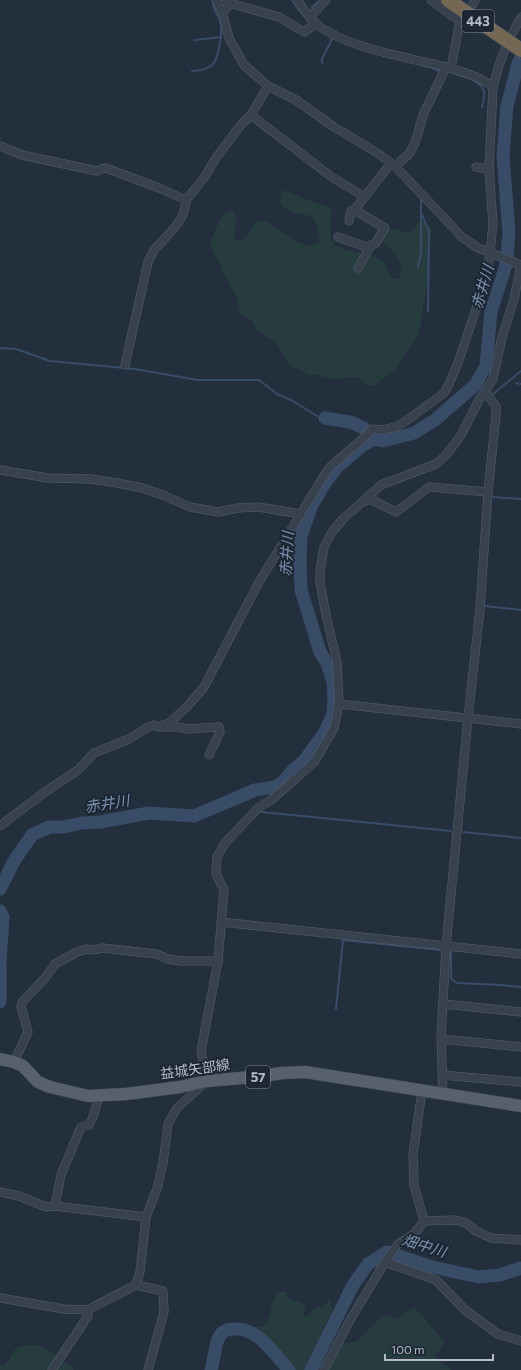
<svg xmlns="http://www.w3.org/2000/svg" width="521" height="1370" font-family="Commissioner,'Noto Sans JP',sans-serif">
	<rect width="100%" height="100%" fill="#242f3e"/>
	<g fill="#263c3f">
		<path d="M285,190l20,9 26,9c3,11 -5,25 3,35 8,12 35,7 46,16 7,5 8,13 12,20h7c8,-16 -8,-28 -17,-40l4,-5 7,-6 12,4 6,-1 9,-10 6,2 5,5 -3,52 -9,53 -23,36 -21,16h-7l-11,-8h-6l-14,3 -20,-5h-7l-20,-10 -4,-5 -10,-18 -18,-11 -7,-11 -11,-7 -5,-20 -11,-17 -4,-13 -3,-5 -4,-5 -2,-6v-7l8,-18 8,-11 6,1 3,6v7l-2,10 2,6c2,-1 4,-1 6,-2 8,-4 10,-18 20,-18 7,-1 11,5 16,9 3,3 8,4 11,6 10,6 19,15 30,5 -2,-39 -17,-18 -38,-36 -1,-7 -1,-11 4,-15z"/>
		<path d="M277,1292h10l-1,5 20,8 -3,12 5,-1 7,-9h6l9,-7 3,10 -8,16 1,9 -17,35h-17l-30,-34 -10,-6 -1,-2 5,-1h6l7,-10 3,-13z"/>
		<path d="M414,1307l31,35 -10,14 16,14h-123l14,-26 15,-3 26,-26 13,4z"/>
		<path d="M30,1345l10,1 17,10 16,12v2h-73v-5h5c10,-12 6,-19 25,-20z"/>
	</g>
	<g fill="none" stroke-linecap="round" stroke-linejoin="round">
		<g stroke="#394c67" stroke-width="2">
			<path d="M222,0l1,1"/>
			<path d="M292,0l7,10"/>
			<path d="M312,7l8,-7"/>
			<path d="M195,40l26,-3c0,-6 1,-12 -1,-17 -4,-9 -7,-9 -7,-19"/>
			<path d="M322,63v-4l11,-22"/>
			<path d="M418,64l9,3"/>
			<path d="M432,68l9,4"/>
			<path d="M192,71c26,-1 25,-12 29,-34"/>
			<path d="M453,73c10,4 29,7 31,19 1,5 -1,11 -2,15"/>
			<path d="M421,212l8,20 -1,79"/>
			<path d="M418,267l3,-15v-54"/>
			<path d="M0,348l16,1 34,12 85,8 63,11h61l18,14 16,7 24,15"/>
			<path d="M516,383l5,1"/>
			<path d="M493,394l28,-23"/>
			<path d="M493,497l28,2"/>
			<path d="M484,606l37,4"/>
			<path d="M262,812l189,19"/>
			<path d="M463,832l58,6"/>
			<path d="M451,951v28l6,4 44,2 20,2"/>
			<path d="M336,1009l7,-69 97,10"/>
		</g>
		<g stroke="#394c67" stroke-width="13">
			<path d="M325,418l25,4 14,6"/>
			<path d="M0,889l14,-28 18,-26 17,-8h15l18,-4 18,-1 49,-9 45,3 61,-26 21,-3 8,-6 10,-12 9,-7 22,-30 8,-18 1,-16 -1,-16 -6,-19 -7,-11 -19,-62 -1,-29 1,-25 11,-31 13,-22 12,-16 25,-21 12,-7 9,2 31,-8 21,-13 40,-35 11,-19 5,-54 15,-47 3,-32 -6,-77 4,-50 11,-42 3,-7"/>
			<path d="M0,911l3,6 -3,46v39"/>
			<path d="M211,1370c3,-9 4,-26 8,-33 3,-6 8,-8 15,-8 24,-2 41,26 55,41"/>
			<path d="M311,1370l42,-85 15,-21 19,-12 45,15 47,10 21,-2 21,-7"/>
		</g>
		<defs>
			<g id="street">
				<path d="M216,0l6,12 7,26 15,27 24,21 28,14 38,27 42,25 19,14 67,71 16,11 43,17"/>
				<path d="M297,0c6,8 11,17 19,24 28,22 83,32 118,40 20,5 42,10 59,23"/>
				<path d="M431,0l21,16 11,5"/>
				<path d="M473,4l2,-4"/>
				<path d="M222,12l4,-3 3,-6 50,14 25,15 7,-5 4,-5"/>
				<path d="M310,17l16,-17"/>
				<path d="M451,68l8,-42 6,-8"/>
				<path d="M251,115l82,63 32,19"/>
				<path d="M0,146l22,9 75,16 4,-2 5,-1 53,20 27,12 18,-22 12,-20 23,-31 12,-12 17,-29"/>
				<path d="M395,166l13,-11 4,-6 5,-12 6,-22 23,-48"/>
				<path d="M476,167l13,2"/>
				<path d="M355,209l1,2 29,17 -10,16 -4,1 -13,23"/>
				<path d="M349,221l2,-10 4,-2 36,-46"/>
				<path d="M338,237l31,11"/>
				<path d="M125,365l23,-103c2,-4 4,-8 6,-12 12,-14 32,-29 32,-50"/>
				<path d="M0,470l48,8 43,1 26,4 26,5 22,8 25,11 28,5 20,-4 20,-1 43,7"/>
				<path d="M361,503l9,-4 26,13 33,-25 59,5"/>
				<path d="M339,704l182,20"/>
				<path d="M163,727h16l7,2 33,-2 1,5 -11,23"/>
				<path d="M0,826l45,-34 33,-22 16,-17 35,-14 19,-12 6,-2 4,2 11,-4 18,-16 17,-20 54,-103 56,-92 15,-24 37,-32 6,-7 11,1 13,-3 10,-6 38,-28 5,-9 9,-21 29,-87 3,-23 3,-29 -4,-55 4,-82 6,-22 9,-23 13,-25"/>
				<path d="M221,922l300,32"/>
				<path d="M443,1004l78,8"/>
				<path d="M442,1039l79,8"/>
				<path d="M14,1062l14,-30 -7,-26 2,-5 22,-23 10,-14 22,-12 9,-3 7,1 10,-2 53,6 12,5 13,2h37"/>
				<path d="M442,1075l79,7"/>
				<path d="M443,1094l-2,-57 5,-91 22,-228 12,-109 8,-117 8,-77v-9l-11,-14"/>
				<path d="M0,1192l19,4 27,11 9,-1 91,11"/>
				<path d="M55,1206l6,-31 20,-48 8,-2 4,-8 6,-21"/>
				<path d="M424,1221l31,-1 11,3 10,8 15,7 30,2"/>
				<path d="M385,1262l51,18 29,30 33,24 23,7"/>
				<path d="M136,1285l4,-13 6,-55 11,-28 6,-26 5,-39 9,-16 30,-27 -6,-30 17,-90 6,-71 -8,-16 1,-17 8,-14 33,-35 13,-8 21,-18 23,-21 19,-33 5,-24 -2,-42 -11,-47 -6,-33v-10l4,-25 8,-15 11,-13 38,-34 55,-21 9,-8 15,-19 19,-37 14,-21 9,-42 12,-38 7,-34"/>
				<path d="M0,1298l64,11 23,1 49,-25 27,6 1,21 -16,58"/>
				<path d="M52,1370l36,-54 -1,-6"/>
				<path d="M324,1370l26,-50 35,-58 12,-17 18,-12 9,-12 -10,-36 -1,-31 9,-63"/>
			</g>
			<path id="primary" d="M0,1059l14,3 9,4 15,16 12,5 38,9 38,-2 54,-7 27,-6 56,-5 19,-3 23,-1 216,34"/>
			<path id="highway" d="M448,0l73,50"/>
		</defs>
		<use href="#street" stroke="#565f6c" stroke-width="9"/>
		<use href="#primary" stroke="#414a57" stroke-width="13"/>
		<use href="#highway" stroke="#434c59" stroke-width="15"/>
		<use href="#street" stroke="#38414e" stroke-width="8"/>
		<use href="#primary" stroke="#56606e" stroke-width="12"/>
		<use href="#highway" stroke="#746855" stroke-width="14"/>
	</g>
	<g text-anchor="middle" stroke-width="4" stroke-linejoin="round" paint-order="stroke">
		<g fill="#1d2633" stroke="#878f9c" stroke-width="1">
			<rect x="462" y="10" width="32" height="22" rx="3"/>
			<rect x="246" y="1066" width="24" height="22" rx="3"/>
		</g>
		<g font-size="13" font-weight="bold" fill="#b4bcc9">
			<text x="478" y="26">443</text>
			<text x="258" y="1082">57</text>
		</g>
		<g font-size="14" fill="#b4bcc9" stroke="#1d2633">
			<text transform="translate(195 1069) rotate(-8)" y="5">益城矢部線</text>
		</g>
		<g font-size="15" font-style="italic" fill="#7c92b1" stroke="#1d2633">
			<text transform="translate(483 287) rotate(-74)" y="5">赤井川</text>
			<text transform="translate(287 554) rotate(-87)" y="5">赤井川</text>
			<text transform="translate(107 804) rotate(-9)" y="5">赤井川</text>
			<text transform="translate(424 1246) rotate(17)" y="5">畑中川</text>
		</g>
	</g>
	<path d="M385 1354v6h108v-6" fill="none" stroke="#b4bcc9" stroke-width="2"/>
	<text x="391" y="1354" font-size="12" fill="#b4bcc9" stroke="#1d2633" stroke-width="3" paint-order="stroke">100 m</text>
</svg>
